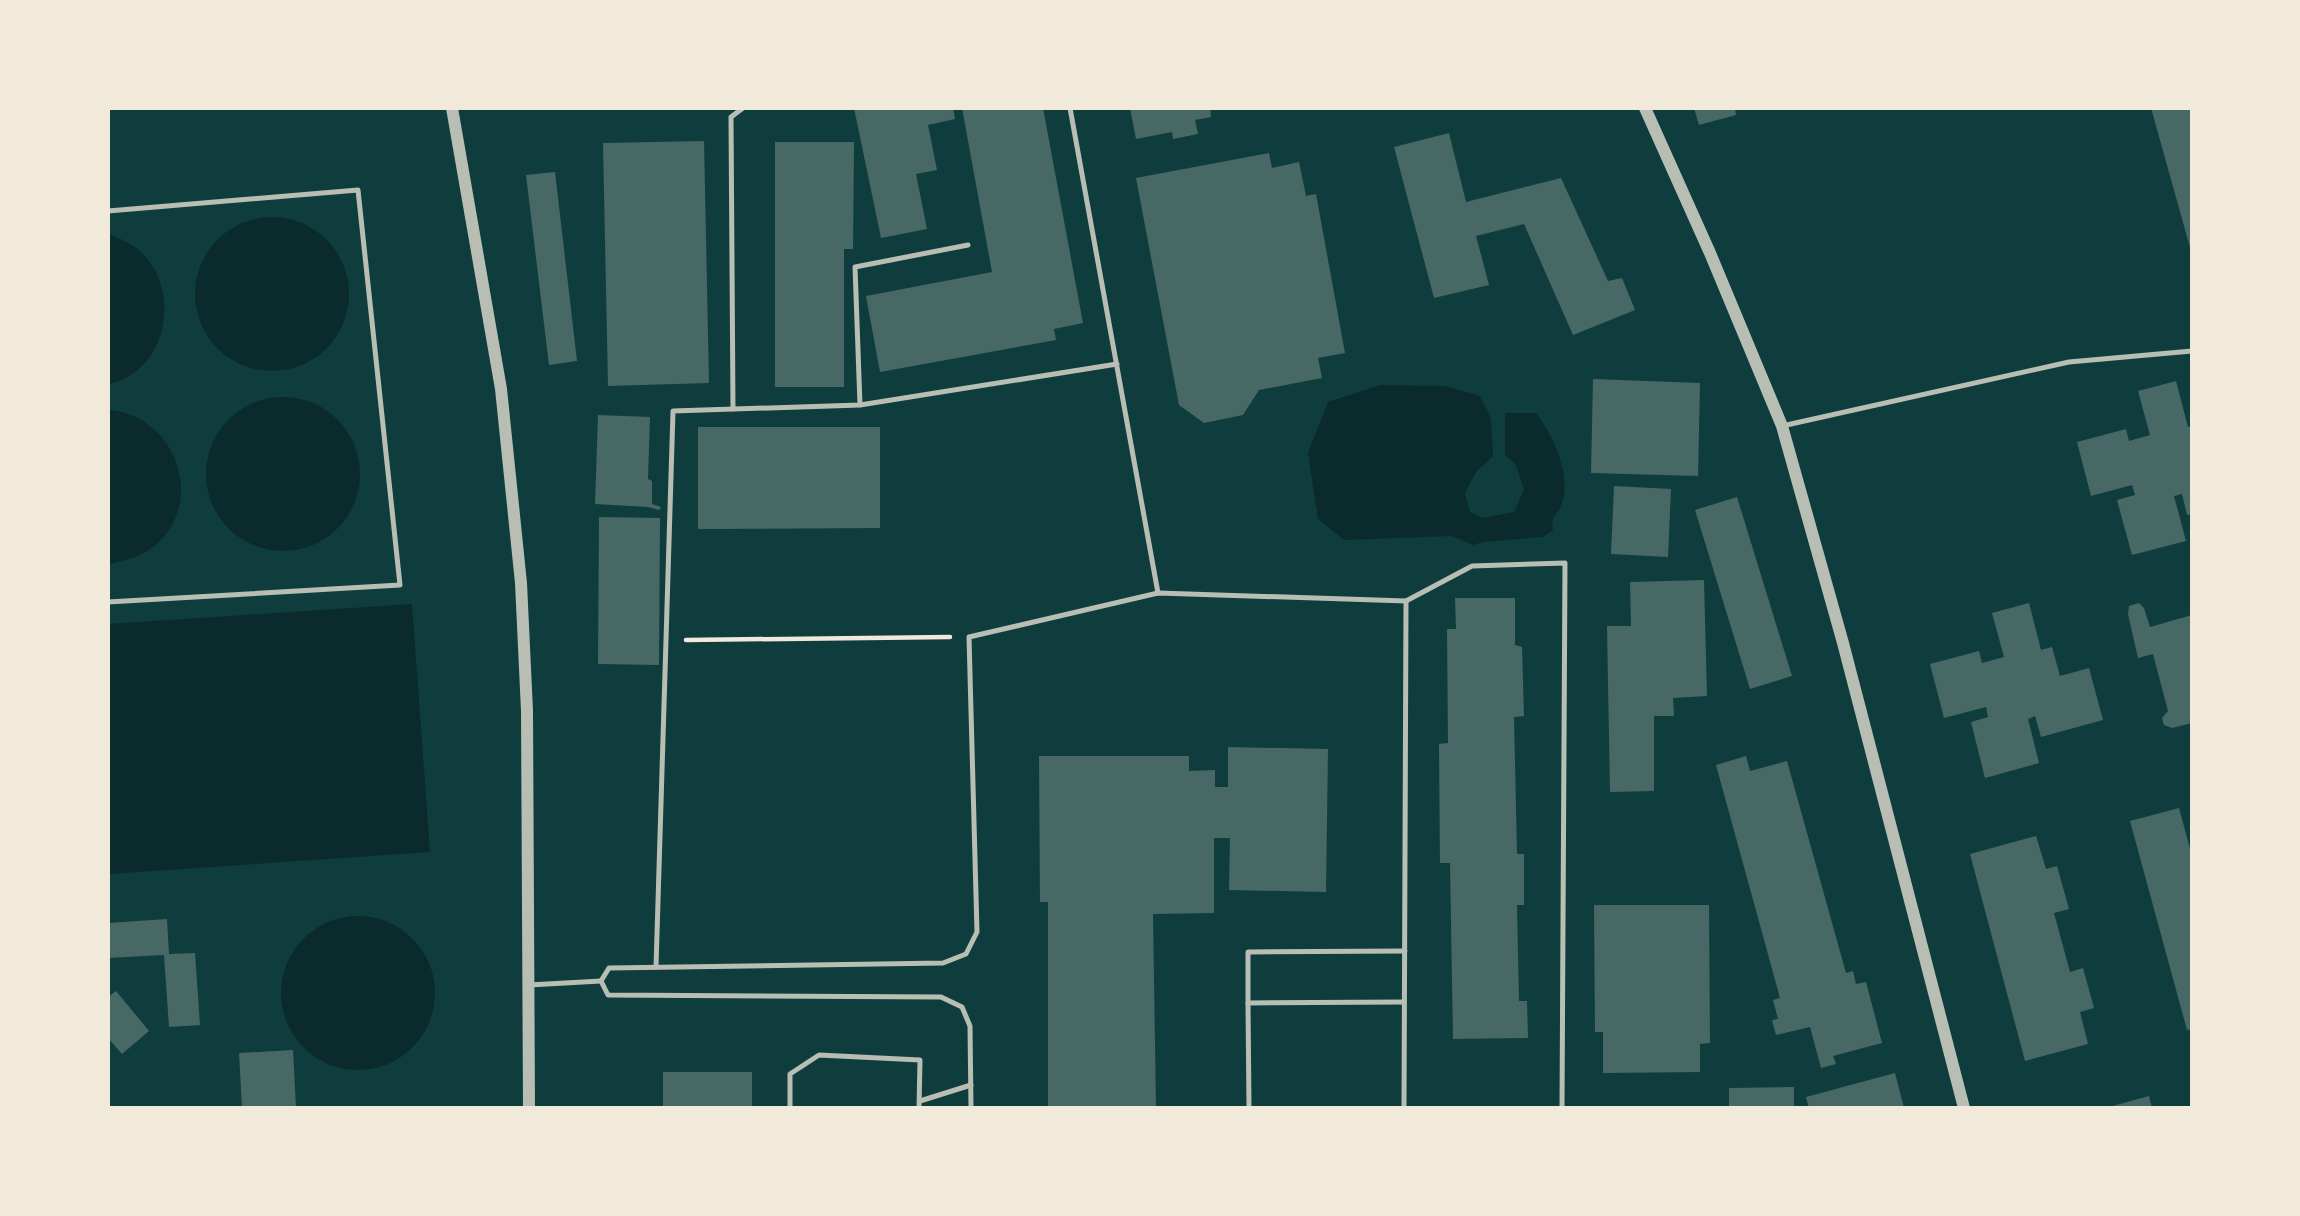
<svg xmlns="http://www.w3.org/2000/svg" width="2300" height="1216" font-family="'DejaVu Sans',sans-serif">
	<rect width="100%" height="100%" fill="#0f3d3e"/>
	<g fill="#0a2a2b">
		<circle cx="272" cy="294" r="77"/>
		<path d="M109,234c15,6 30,13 40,27 31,42 14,111 -40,123z"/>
		<path d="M1380,385l66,1 34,10 11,23 2,37 -17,16 -11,21 5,19 13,6 31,-6 10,-22 -8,-25 -11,-10v-42h31c17,22 37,64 25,93 -4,10 -11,11 -8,24l-10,7 -60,5 -10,3 -21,-9 -108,4 -26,-21 -10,-66 20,-51z"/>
		<circle cx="283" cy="474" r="77"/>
		<path d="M109,410c71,6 99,100 40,140 -13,8 -26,11 -40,14z"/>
		<path d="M412,604l18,248 -321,22v-250z"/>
		<circle cx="358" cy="993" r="77"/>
	</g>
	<g fill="#486865">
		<path d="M854,108h99l2,11 -27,6 9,45 -21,4 11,55 -46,9z"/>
		<path d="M962,108h81l40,215 -29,6 2,11 -176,32 -14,-76 126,-24z"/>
		<path d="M1130,108h80l1,9 -16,3 3,14 -25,5 -1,-7 -36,7z"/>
		<path d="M1694,108h41l1,7 -37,10z"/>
		<path d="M2151,108h41v143h-1z"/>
		<path d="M1449,133l17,69 95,-24 47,103 14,-3 13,32 -62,25 -49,-111 -48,12 13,49 -55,13 -40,-151z"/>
		<path d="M704,141l5,242 -101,3 -5,-243z"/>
		<path d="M775,142h79l-1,107h-9v138h-69z"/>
		<path d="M1269,153l3,15 27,-6 7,34 10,-2 29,159 -27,5 4,20 -63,12 -16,25 -39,8 -25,-18 -43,-227z"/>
		<path d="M555,172l22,189 -28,4 -23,-190z"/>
		<path d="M1593,379l107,4 -2,93 -107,-3z"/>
		<path d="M2176,381l12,46 4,-1v88l-5,1 -5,-21 -8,2 12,45 -54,14 -15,-55 18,-5 -3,-10 -41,11 -14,-54 49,-13 3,12 21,-6 -12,-44z"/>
		<path d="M598,415l52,2 -2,62 4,2v23l9,3 -2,3 -11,-3 -53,-3z"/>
		<path d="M698,427h182v101l-182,1z"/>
		<path d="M1614,486l57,3 -3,68 -57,-3z"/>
		<path d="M1737,497l55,179 -42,13 -55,-179z"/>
		<path d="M599,517l61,1 -1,147 -61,-1z"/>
		<path d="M1704,580l3,116 -34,2 1,18h-20v75l-44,1 -3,-166h24l-1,-44z"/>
		<path d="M1455,598h60v47l7,2 2,69 -10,1 3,137h7v51h-7l2,96h8l1,37 -75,1 -3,-176h-10l-1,-119 9,-1 -1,-114h9z"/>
		<path d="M2029,603l12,47 11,-3 8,29 29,-8 14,52 -62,17 -6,-21 -7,3 11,44 -54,15 -14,-56 17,-5 -2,-10 -42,11 -14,-54 49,-13 3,12 22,-6 -12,-44z"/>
		<path d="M2139,603l5,5 6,19 42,-12v108l-20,5 -8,-3 -2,-7 6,-7 -15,-57 -15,4 -10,-44 1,-8z"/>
		<path d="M1228,747l100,2 -2,143 -97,-2 1,-52h-16v75l-61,1 3,194h-108v-206h-8l-1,-146h150v15l26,-1v17h13z"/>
		<path d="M1746,756l4,15 37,-10 59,212 7,-2 3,13 10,-2 16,61 -49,13 3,8 -15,4 -11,-41 -34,8 -4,-15 6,-1 -5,-19 7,-2 -64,-233z"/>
		<path d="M2179,808l13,48v173l-5,1 -57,-209z"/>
		<path d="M2036,836l10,33 11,-3 12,43 -15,4 16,59 13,-4 11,40 -14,4 8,32 -63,17 -55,-207z"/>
		<path d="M1594,905h115l1,138 -10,1v28l-97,1v-41h-8z"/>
		<path d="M167,919l2,35 26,-1 5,72 -31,2 -5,-72 -56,3v-35z"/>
		<path d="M116,991l33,40 -27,23 -14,-16v-41z"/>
		<path d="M293,1050l3,58h-54l-3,-55z"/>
		<rect x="663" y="1072" width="89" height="36"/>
		<path d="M1895,1073l9,35h-95l-3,-11z"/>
		<path d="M1794,1087v21h-65v-20z"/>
		<path d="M2149,1096l3,12h-43v-1z"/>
	</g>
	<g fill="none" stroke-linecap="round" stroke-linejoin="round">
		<path stroke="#f1e9da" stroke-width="4.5" d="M686,640l264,-3"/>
		<g stroke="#b8beb3" stroke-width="5">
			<path d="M1070,108l88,485"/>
			<path d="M108,211l250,-21 42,395 -292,17"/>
			<path d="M860,405l-5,-138 113,-22"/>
			<path d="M733,409l-2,-292 12,-9"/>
			<path d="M1782,426l287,-64 123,-11"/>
			<path d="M1406,601l66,-35 93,-3 -3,545"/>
			<path d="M656,967l17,-556 187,-6 257,-41"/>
			<path d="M529,985l72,-4"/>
			<path d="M1248,1003v-51l157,-1"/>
			<path d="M920,1101l51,-16"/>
			<path d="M790,1108v-34l29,-19 101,5 -1,48"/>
			<path d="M971,1108l-1,-82 -8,-19 -21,-10 -333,-2 -7,-14 8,-13 334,-5 23,-9 11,-22 -8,-295 189,-44 248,8 -2,507"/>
			<path d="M1249,1108l-1,-105 156,-1"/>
		</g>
		<g stroke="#b8beb3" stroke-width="12">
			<path d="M452,108l49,281 20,194 6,128 2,397"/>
			<path d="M1645,108l65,145 72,173 61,217 121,465"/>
		</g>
	</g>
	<rect width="2300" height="1216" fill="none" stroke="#f1e9da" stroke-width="220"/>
</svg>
